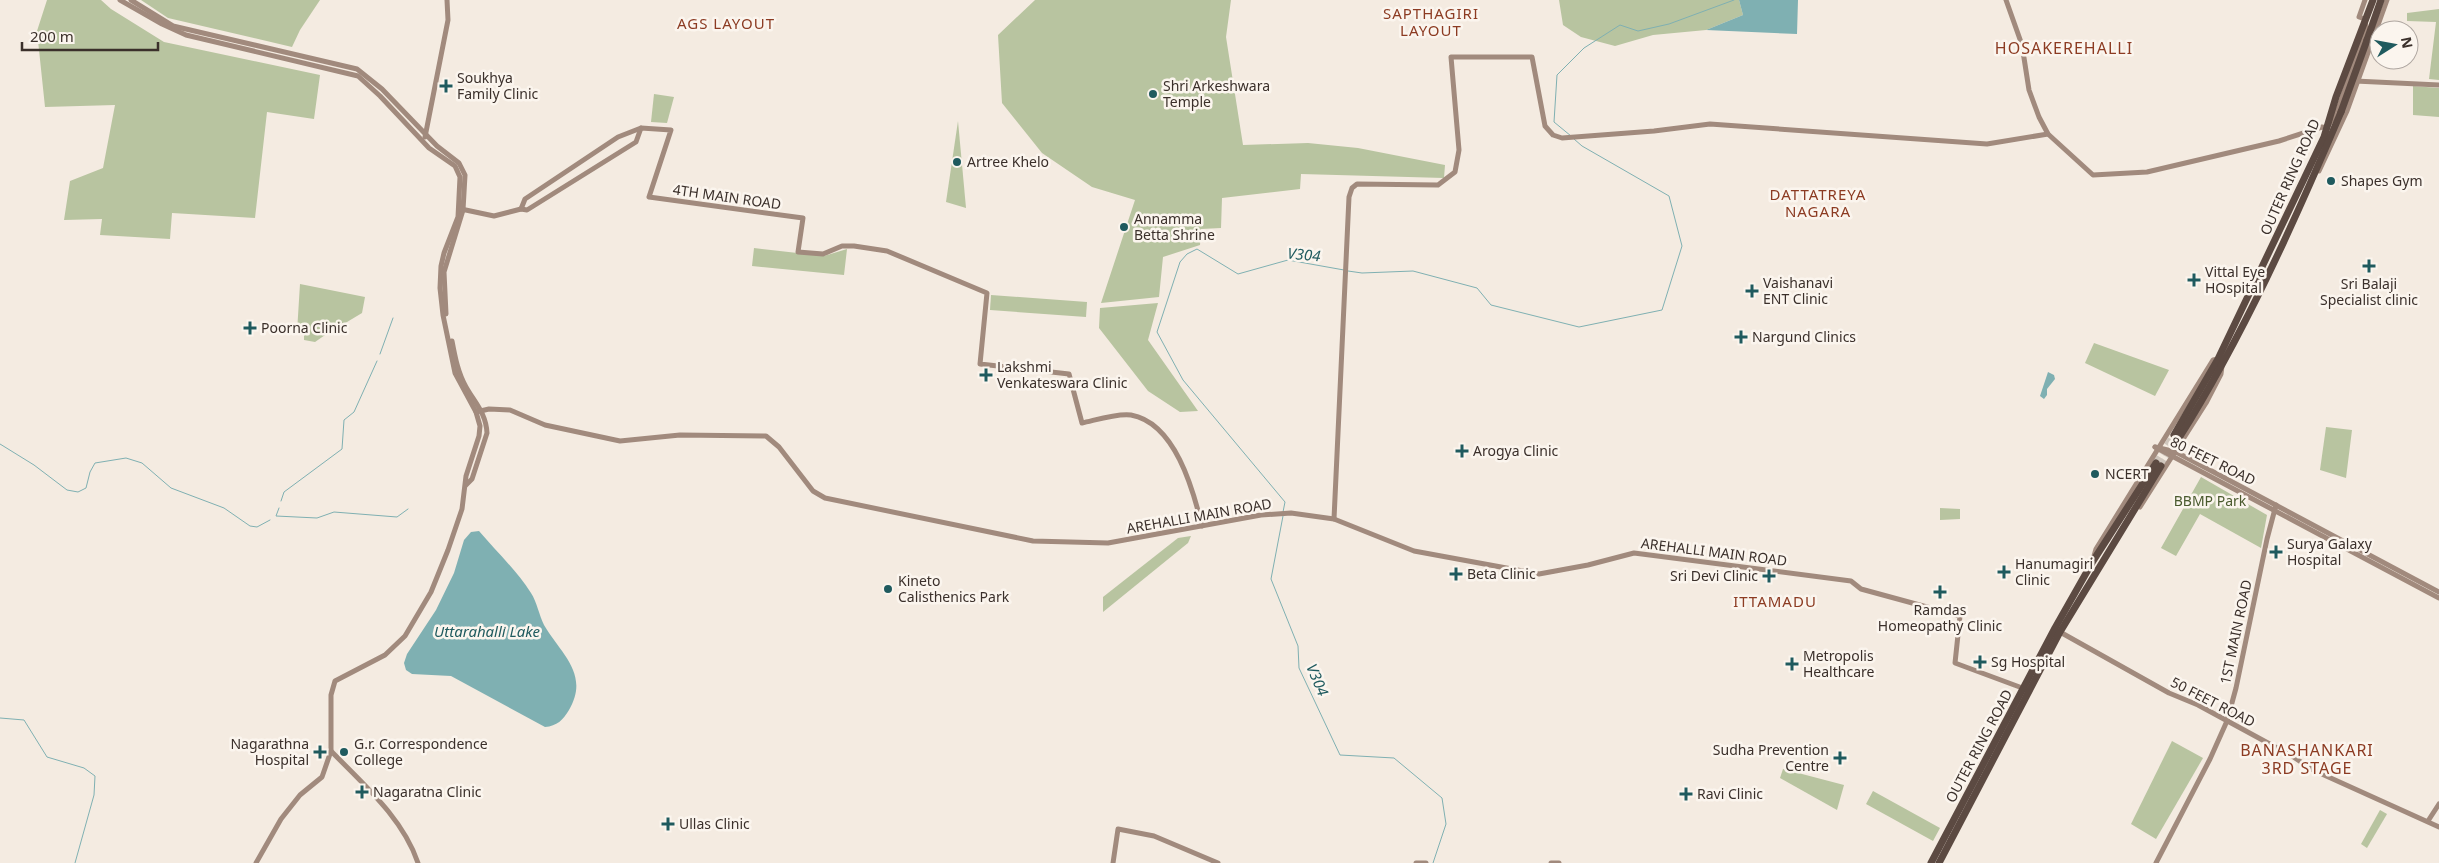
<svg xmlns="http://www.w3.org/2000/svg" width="2439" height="863" font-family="'Noto Sans',sans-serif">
	<rect width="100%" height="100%" fill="#f4ebe1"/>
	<g fill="#b8c4a0">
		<path d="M47,0h54l10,9 53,33 156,33 -6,44 -47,-7 -12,106 -83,-5 -2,26 -70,-4 2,-16 -38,1 6,-39 33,-13 12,-63 -70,2 -8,-76z"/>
		<path d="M141,0h179l-20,30 -8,17 -124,-29z"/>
		<path d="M1035,0h196l-5,37 17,108 65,-2 50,5 87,17 -1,13 -143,-4 -1,15 -78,9 -1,30 -20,1 -1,16 -37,12 -4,40 -58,6 34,-103 -43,-13 -50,-34 -40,-50 -4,-68z"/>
		<path d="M1559,0h180l4,15 -37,15 -53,5 -38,11 -34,-9 -18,-12z"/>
		<path d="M2439,9v71l-10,-1 7,-57 -29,-1v-8z"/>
		<path d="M2413,86l26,2v29l-26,-2z"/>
		<path d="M654,94l20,3 -7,26 -16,-1z"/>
		<path d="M958,121l8,87 -20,-6z"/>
		<path d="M754,248l70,8 23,-7 -3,26 -92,-9z"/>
		<path d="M300,284l65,13 -3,16 -20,12h-9l-5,8 -13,9 -11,-2v-7l-7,-1z"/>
		<path d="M991,295l96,7 -1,15 -96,-7z"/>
		<path d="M1158,303l-10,37 50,71 -18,1 -32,-21 -49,-63 1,-20z"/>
		<path d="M2094,343l75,27 -14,26 -70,-33z"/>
		<path d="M2326,427l26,3 -6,48 -26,-8z"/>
		<path d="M2201,477l66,38 -6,33 -61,-34 -24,42 -15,-8z"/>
		<path d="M1940,508l20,1v10l-20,1z"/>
		<path d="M1191,536l-3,7 -85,69v-15l75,-59z"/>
		<path d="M2172,741l31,17 -47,81 -25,-15z"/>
		<path d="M1783,769l61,16 -7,25 -57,-32z"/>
		<path d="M1873,791l67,37 -7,13 -67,-37z"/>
		<path d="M2380,810l7,4 -20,34 -6,-4z"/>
	</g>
	<g fill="#7fb0b2">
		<path d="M1739,0h59l-1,34 -91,-4 37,-15z"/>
		<path d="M2048,372l6,3 1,4 -8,10v6l-3,4 -4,-3z"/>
		<path d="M479,531c17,20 38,40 52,62 6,9 8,22 13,32 17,29 46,49 25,85 -6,10 -12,16 -24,17l-94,-51 -39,-2 -6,-4 -2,-7 3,-9 29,-44 18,-37 10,-33 7,-8z"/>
	</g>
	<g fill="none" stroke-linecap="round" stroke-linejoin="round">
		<g stroke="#7fb0b2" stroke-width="1">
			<path d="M1571,136l-17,-14 3,-47 27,-27 36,-23 18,6 31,-7 65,-24"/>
			<path d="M1348,271l14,2 51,-2 64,17 14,17 88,22 83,-17 20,-64 -13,-50 -87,-50 -8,-7"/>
			<path d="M380,354l13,-36"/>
			<path d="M0,444l34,21 33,25 11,2 8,-4 4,-16 5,-9 31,-5 16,5 29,25 53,20 26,18 7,1 13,-7"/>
			<path d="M281,501l3,-9 58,-43 2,-29 10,-8 23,-51"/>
			<path d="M279,508l-3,8 41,2 17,-6 63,5 11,-8"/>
			<path d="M1283,512l2,-10 -102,-122 -26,-48 23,-70 7,-8 10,-5 41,25 50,-14 56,10"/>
			<path d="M1283,516l-12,63 27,67 1,22 41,87 54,3 48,40 4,26 -13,39"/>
			<path d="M0,718l24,2 23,37 37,11 11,8 -1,19 -19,68"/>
		</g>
		<g stroke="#cfc6bd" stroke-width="7" stroke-dasharray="7 3.5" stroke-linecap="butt">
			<path d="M2156,463l18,-28"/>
			<path d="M2161,466l18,-28"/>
		</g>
		<g stroke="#a18a7d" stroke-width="5">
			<path d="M120,0l42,24 24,11 172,41 22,20 49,52 26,18 5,11 -2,40 -14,36 -3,13 -1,22 3,27 12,58 21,39 4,14 -1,10 -13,40 -4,33 -14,41 -17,42 -26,44 -20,19 -50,26 -4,14v56l-9,26 -22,18 -19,24 -25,44"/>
			<path d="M131,0l42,26 184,43 25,20 55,57 22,17 6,12 -2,35 -19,62 2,42"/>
			<path d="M2006,0l16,45 7,45 10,27 9,17 45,41 54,-3 132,-31 43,-14 5,1 11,-19 28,-80 -1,-10 -6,-2 6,-17"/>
			<path d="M2355,81l84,4"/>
			<path d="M425,137l23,-117 -1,-20"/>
			<path d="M2319,171l28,-60 40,-111"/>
			<path d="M461,209l33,7 27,-7 6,1 109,-68 5,-14"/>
			<path d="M521,209l4,-10 93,-62 23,-9 30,2 -22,67 154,21 -5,34 25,2 19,-8h12l33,5 100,42 -7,71 89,10 13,49c14,-3 35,-10 49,-8 44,8 62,74 71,111"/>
			<path d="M452,341c3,16 6,32 14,46 9,16 20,26 21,46l-15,46 -6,6"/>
			<path d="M476,412l13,-3 21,1 35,15 75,16 60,-6 86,1 13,11 34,44 12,7 208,43 75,2 153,-28 30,-2 43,6 80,32 125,23 49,-9 46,-12 217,28 10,8 99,27 -5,47 70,26"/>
			<path d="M2155,447l284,151"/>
			<path d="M2155,447l21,5 263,140"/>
			<path d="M2140,507l66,-104 15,-29 1,-8"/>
			<path d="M1334,519l15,-322 3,-9 5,-4 81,1 17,-13 4,-22 -8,-93h81l13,69 8,9 9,3 92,-7 56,-7 277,20 61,-10"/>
			<path d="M2094,556l2,-7 117,-189 5,-1"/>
			<path d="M2060,632l109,61 29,12 94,51 21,14 126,57"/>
			<path d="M331,751c32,33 72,67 87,112"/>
			<path d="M2428,821l11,-17"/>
			<path d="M1113,863l5,-34 36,7 64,27"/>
			<path d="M1416,863h10"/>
			<path d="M1551,863h8"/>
			<path d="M2156,863l54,-104 17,-38 9,-33 31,-149 9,-34"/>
		</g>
		<g stroke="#5c4a42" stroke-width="7">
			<path d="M2367,40l14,-40"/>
			<path d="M2174,435l44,-76 106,-222 12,-40 37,-97"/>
			<path d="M2179,438c64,-102 115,-215 162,-326"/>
			<path d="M1931,863l124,-235 38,-67 63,-98"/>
			<path d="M1939,863l121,-231 101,-166"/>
		</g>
		<path stroke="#5c4a42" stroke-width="7" d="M2341,112l26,-72"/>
	</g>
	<g fill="#1f5a5e" stroke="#fbf5ee" stroke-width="2">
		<path d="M443.5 78.5h5v5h5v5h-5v5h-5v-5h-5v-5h5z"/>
		<circle cx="1153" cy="94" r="5"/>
		<circle cx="957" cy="162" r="5"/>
		<circle cx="2331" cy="181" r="5"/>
		<circle cx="1124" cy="227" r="5"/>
		<path d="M2366.5 258.5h5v5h5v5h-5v5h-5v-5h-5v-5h5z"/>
		<path d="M2191.5 272.5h5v5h5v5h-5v5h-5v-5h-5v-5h5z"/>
		<path d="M1749.5 283.5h5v5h5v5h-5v5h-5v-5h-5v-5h5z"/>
		<path d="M247.5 320.5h5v5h5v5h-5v5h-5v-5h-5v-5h5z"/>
		<path d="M1738.5 329.5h5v5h5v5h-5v5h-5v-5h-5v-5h5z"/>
		<path d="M983.5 367.5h5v5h5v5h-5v5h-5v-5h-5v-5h5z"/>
		<path d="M1459.5 443.5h5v5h5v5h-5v5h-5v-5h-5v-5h5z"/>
		<circle cx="2095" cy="474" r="5"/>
		<path d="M2273.5 544.5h5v5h5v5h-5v5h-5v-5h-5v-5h5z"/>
		<path d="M2001.5 564.5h5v5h5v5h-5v5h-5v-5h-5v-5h5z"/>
		<path d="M1453.5 566.5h5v5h5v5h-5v5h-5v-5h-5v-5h5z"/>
		<path d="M1766.5 568.5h5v5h5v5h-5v5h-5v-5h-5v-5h5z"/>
		<circle cx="888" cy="589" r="5"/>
		<path d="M1937.5 584.5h5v5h5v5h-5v5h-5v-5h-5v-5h5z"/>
		<path d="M1977.5 654.5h5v5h5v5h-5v5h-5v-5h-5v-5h5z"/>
		<path d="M1789.5 656.5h5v5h5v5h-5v5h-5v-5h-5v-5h5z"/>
		<path d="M317.5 744.5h5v5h5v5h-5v5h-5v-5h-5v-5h5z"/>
		<circle cx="344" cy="752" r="5"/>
		<path d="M1837.5 750.5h5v5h5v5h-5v5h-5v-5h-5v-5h5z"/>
		<path d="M359.5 784.5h5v5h5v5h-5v5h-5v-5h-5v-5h5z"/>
		<path d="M1683.5 786.5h5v5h5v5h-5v5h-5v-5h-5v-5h5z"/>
		<path d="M665.5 816.5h5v5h5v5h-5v5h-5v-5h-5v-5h5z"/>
	</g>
	<g text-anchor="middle" stroke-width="5" stroke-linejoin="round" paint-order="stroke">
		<g font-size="14" fill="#3b302b" stroke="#fbf5ee" text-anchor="start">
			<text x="457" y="83">Soukhya<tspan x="457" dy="16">Family Clinic</tspan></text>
			<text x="1163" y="91">Shri Arkeshwara<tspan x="1163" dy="16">Temple</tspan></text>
			<text x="967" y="167">Artree Khelo</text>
			<text x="2341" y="186">Shapes Gym</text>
			<text x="1134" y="224">Annamma<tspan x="1134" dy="16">Betta Shrine</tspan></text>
			<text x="2205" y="277">Vittal Eye<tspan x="2205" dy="16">HOspital</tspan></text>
			<text x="1763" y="288">Vaishanavi<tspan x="1763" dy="16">ENT Clinic</tspan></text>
			<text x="2369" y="289" text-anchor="middle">Sri Balaji<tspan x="2369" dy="16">Specialist clinic</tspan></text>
			<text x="261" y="333">Poorna Clinic</text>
			<text x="1752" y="342">Nargund Clinics</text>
			<text x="997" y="372">Lakshmi<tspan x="997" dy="16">Venkateswara Clinic</tspan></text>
			<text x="1473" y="456">Arogya Clinic</text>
			<text x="2105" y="479">NCERT</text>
			<text x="2287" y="549">Surya Galaxy<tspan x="2287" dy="16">Hospital</tspan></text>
			<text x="2015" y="569">Hanumagiri<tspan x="2015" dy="16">Clinic</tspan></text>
			<text x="1467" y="579">Beta Clinic</text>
			<text x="1758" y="581" text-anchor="end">Sri Devi Clinic</text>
			<text x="898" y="586">Kineto<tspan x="898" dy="16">Calisthenics Park</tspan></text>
			<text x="1940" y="615" text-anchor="middle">Ramdas<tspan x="1940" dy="16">Homeopathy Clinic</tspan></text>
			<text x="1803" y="661">Metropolis<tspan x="1803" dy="16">Healthcare</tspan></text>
			<text x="1991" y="667">Sg Hospital</text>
			<text x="309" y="749" text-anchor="end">Nagarathna<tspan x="309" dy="16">Hospital</tspan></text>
			<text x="354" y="749">G.r. Correspondence<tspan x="354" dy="16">College</tspan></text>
			<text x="1829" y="755" text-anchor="end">Sudha Prevention<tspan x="1829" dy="16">Centre</tspan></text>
			<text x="373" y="797">Nagaratna Clinic</text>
			<text x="1697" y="799">Ravi Clinic</text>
			<text x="679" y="829">Ullas Clinic</text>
		</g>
		<g font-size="14" fill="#3b302b" stroke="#fbf5ee">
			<text transform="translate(2290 177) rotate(-66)" y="5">OUTER RING ROAD</text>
			<text transform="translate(727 197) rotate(8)" y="5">4TH MAIN ROAD</text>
			<text transform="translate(2213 461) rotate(26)" y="5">80 FEET ROAD</text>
			<text transform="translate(1199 516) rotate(-10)" y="5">AREHALLI MAIN ROAD</text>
			<text transform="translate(1714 552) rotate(7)" y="5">AREHALLI MAIN ROAD</text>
			<text transform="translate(2236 632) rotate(-78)" y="5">1ST MAIN ROAD</text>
			<text transform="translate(2213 702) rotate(27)" y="5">50 FEET ROAD</text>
			<text transform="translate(1979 746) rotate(-62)" y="5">OUTER RING ROAD</text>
		</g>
		<g font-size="14" fill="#4a5a2e" stroke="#fbf5ee">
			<text x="2210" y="506">BBMP Park</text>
		</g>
		<g font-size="15" letter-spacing="1" fill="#8c3b22" stroke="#fbf5ee">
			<text x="1431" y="19">SAPTHAGIRI<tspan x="1431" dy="17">LAYOUT</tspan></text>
			<text x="726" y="29">AGS LAYOUT</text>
			<text x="1818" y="200">DATTATREYA<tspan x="1818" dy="17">NAGARA</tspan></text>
			<text x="1775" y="607">ITTAMADU</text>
		</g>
		<g font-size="15" font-style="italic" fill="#1f5a5e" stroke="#fbf5ee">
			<text transform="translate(1304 255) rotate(5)" y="5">V304</text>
			<text x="487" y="637">Uttarahalli Lake</text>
			<text transform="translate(1317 680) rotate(67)" y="5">V304</text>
		</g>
		<g font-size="16" letter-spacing="1" fill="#8c3b22" stroke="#fbf5ee">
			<text x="2064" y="54">HOSAKEREHALLI</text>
			<text x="2307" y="756">BANASHANKARI<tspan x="2307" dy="18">3RD STAGE</tspan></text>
		</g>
	</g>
	<g transform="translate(2394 45) rotate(79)"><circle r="24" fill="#fbf5ee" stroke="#aea6a0"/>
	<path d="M0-4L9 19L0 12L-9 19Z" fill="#1f5a5e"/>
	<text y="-8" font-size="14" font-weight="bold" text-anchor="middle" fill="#3b302b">N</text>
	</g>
	<path d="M22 42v8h136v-8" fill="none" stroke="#3b302b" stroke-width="2.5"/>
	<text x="30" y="42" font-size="15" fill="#3b302b" stroke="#fbf5ee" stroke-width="4" paint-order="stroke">200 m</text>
</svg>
